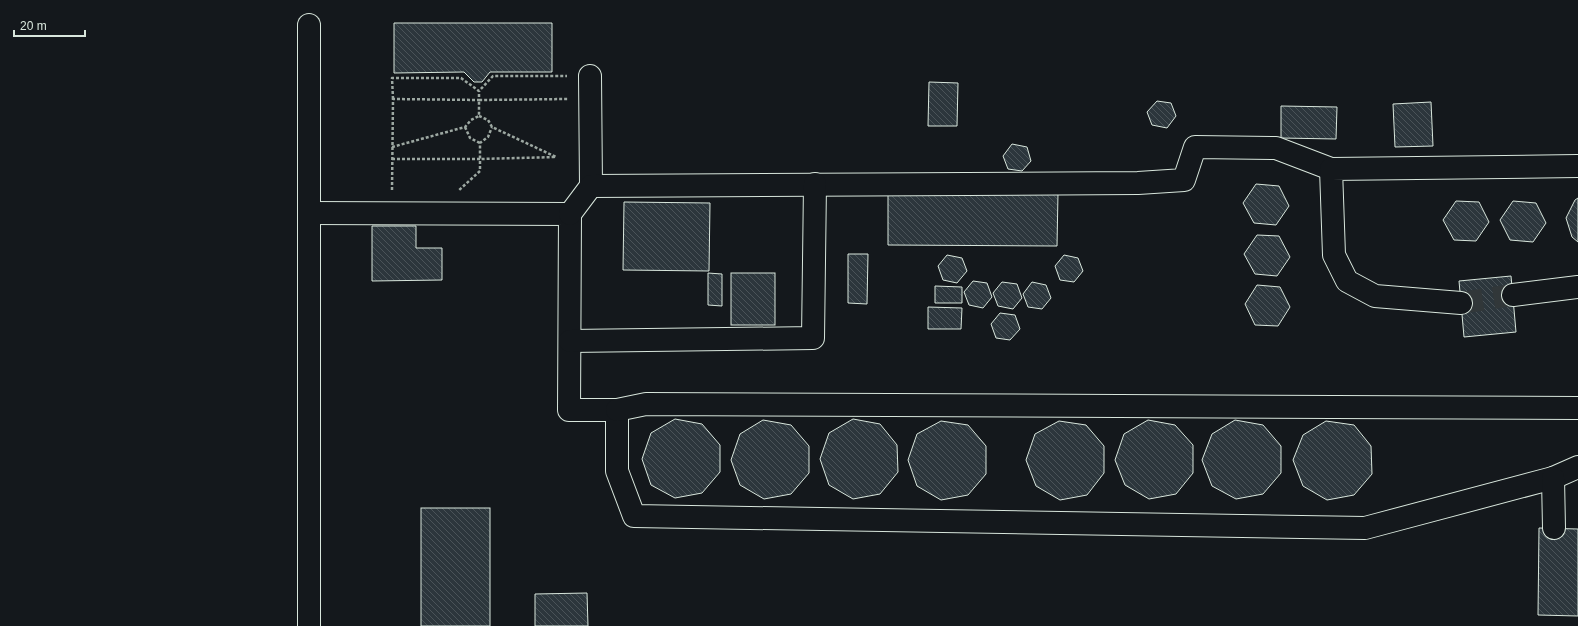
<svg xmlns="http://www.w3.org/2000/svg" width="1578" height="626" font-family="Helvetica,sans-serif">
	<defs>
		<pattern id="building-back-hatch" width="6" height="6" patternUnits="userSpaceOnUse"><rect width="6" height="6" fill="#2c363c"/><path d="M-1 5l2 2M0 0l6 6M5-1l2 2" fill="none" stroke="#4a5358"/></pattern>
	</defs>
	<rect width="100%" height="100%" fill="#14181c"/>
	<g fill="url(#building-back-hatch)" stroke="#d8e6dc">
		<path d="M394,23h158v49h-62l-8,10h-8l-10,-10 -70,1z"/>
		<path d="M929,82l29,1 -1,43h-29z"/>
		<path d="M1157,101l14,2 5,13 -9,12 -15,-3 -5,-13z"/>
		<path d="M1431,102l2,44 -38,1 -2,-43z"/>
		<path d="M1281,106l56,1 -1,32 -55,-1z"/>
		<path d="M1012,144l15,3 4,14 -9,10 -14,-2 -5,-13z"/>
		<path d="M1256,184l23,2 10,20 -13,19 -22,-2 -11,-20z"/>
		<path d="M888,192l170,1 -1,53 -169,-1z"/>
		<path d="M1578,198v44l-6,-5 -6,-19 9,-18z"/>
		<path d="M1456,201l23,1 10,20 -13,19 -22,-1 -11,-20z"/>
		<path d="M1513,201l23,2 10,20 -13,19 -23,-2 -10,-20z"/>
		<path d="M624,202l86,1 -1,68 -86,-1z"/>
		<path d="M372,226h44v22h26v32l-70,1z"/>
		<path d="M1257,235l22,1 11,21 -13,19 -22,-2 -11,-20z"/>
		<path d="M848,254h20l-1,50 -19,-1z"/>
		<path d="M947,255l15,3 5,13 -10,12 -14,-3 -5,-14z"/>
		<path d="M1064,255l14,3 5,13 -9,11 -14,-2 -5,-14z"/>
		<path d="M708,273l14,1v32l-14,-1z"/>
		<rect x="731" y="273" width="44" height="52"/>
		<path d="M1511,276l5,56 -52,5 -5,-56z"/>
		<path d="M973,281l14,2 5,14 -9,11 -14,-3 -5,-13z"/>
		<path d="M1002,282l15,2 5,14 -9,11 -15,-3 -5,-13z"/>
		<path d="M1032,282l14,3 5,13 -9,11 -14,-2 -5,-13z"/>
		<path d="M1257,285l23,2 10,20 -12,19 -23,-1 -10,-21z"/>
		<path d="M935,286l27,1v16h-27z"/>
		<path d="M928,307l34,1 -1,21h-33z"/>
		<path d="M1000,313l15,2 5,14 -10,11 -14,-2 -5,-14z"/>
		<path d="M675,419l27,5 18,21v27l-18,21 -27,5 -24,-13 -9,-26 9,-26z"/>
		<path d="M853,419l27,5 17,21 1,27 -18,22 -27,5 -24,-14 -9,-26 9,-26z"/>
		<path d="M763,420l28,5 18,21v27l-18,21 -27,5 -24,-14 -9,-25 9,-26z"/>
		<path d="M1148,420l27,5 18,20v28l-17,21 -27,5 -24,-14 -10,-25 9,-26z"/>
		<path d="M1235,420l28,5 18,21v27l-18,21 -27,5 -24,-13 -10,-26 10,-26z"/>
		<path d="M941,421l27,4 18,21v28l-18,21 -27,5 -24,-14 -9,-26 9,-26z"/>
		<path d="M1059,421l27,4 18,21v27l-17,22 -27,5 -24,-14 -10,-26 9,-26z"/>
		<path d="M1326,421l28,4 17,21 1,28 -18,21 -27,5 -24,-14 -10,-26 10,-25z"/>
		<rect x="421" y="508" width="69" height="118"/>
		<path d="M1539,528l39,1v87l-40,-1z"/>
		<path d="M587,593l1,33h-53v-32z"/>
	</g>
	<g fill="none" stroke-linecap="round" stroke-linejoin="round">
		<path stroke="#313739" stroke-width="22" stroke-dasharray="22 11" stroke-linecap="butt" d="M1461,303l52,-8"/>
		<defs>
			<g id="minor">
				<path d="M590,76l1,110"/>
				<path d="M309,213l261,1 -1,196h48v61l17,45 731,12 188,-50 25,-11"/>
				<path d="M570,214l21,-28 547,-3 46,-3 11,-33 81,1 55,21"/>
				<path d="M1513,295l65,-8"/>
				<path d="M1461,303l-86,-7 -28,-15 -13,-26 -3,-86 247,-3"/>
				<path d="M570,341l243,-3 2,-154"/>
				<path d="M617,410l29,-6 932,4"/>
				<path d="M1553,478l1,50"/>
				<path d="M309,626v-601"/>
			</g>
		</defs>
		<use href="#minor" stroke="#d8e6dc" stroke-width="24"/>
		<g stroke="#9da8a2" stroke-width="2.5" stroke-dasharray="3 2" stroke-linecap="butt">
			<path d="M393,99l-1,-21h69l18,13 14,-15h74"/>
			<path d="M479,116l9,4 4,7 64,30 -76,2v-16l8,-6 4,-10"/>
			<path d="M465,127l5,11 10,5"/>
			<path d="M392,147l73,-20 6,-7 8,-4v-16l89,-1"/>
			<path d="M392,159h88v12l-22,20"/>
			<path d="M392,190l1,-91 86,1v-9"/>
		</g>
		<use href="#minor" stroke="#14181c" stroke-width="22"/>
	</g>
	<path d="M14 30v6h71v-6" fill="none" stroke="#d8e6dc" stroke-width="2"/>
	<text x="20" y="30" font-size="12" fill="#d8e6dc" stroke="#14181c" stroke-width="3" paint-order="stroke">20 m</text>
</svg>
